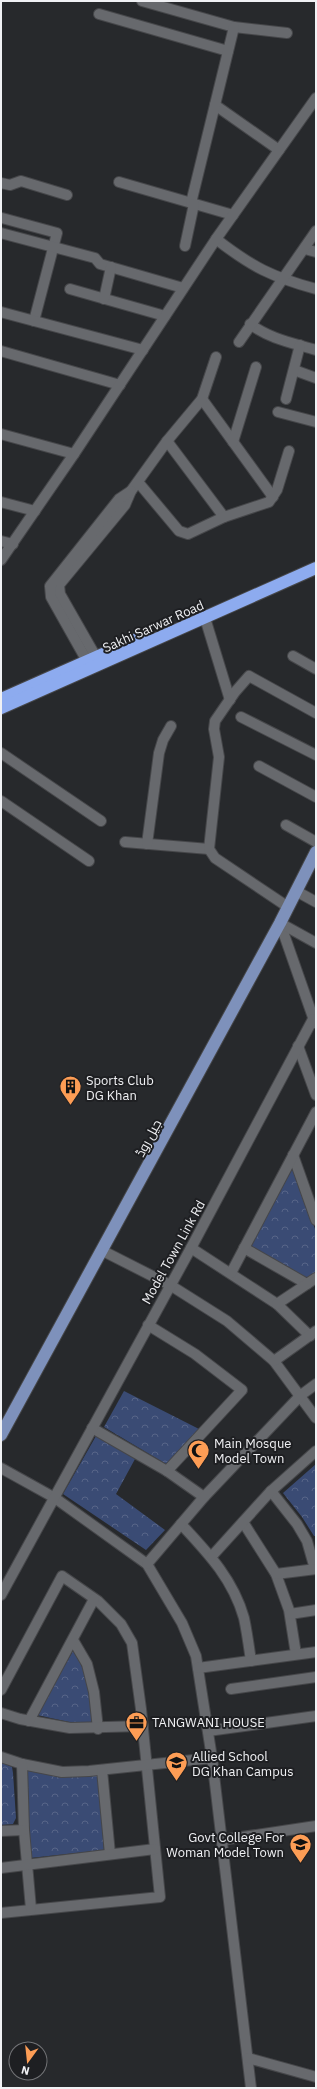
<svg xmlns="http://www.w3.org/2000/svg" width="317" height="2089" font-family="'IBM Plex Sans',Cairo,sans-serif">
	<defs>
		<pattern id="forest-crowns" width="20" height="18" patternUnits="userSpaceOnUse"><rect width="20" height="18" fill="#3a4b74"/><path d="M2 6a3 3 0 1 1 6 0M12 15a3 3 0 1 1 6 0" fill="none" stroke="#576588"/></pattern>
	</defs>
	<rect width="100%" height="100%" fill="#27292c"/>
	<g fill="url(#forest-crowns)">
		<path d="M294,1166l22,66v43l-9,7 -57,-36z"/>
		<path d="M124,1391l75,38 -33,35 -62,-37z"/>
		<path d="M96,1436l39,23 -19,35 49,36 -19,20 -83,-56z"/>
		<path d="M316,1464v72h-2l-12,-19 -19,-24z"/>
		<path d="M73,1651c16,24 18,43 21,72l-25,-1 -32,-7z"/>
		<path d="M1,1762l11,5 1,6 3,45 -3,6 -12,1z"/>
		<path d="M26,1769l38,7h34l6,74 -74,8z"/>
	</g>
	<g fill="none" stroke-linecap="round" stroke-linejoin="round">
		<defs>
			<g id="minor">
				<path d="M142,1l92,26 53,6"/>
				<path d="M99,14l129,37"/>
				<path d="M215,105l64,45"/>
				<path d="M119,182l114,33"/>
				<path d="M1,183l9,2 11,-4 46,14"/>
				<path d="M191,203l43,-176"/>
				<path d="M2,218l55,15 -23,88"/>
				<path d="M1,233l94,25 5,6 83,24"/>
				<path d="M216,239c36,28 56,38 100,50"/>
				<path d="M185,246l9,-42"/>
				<path d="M305,249l11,3"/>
				<path d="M70,289l95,27"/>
				<path d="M104,299l7,-32"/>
				<path d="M1,312l142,38"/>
				<path d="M250,324c20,15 43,19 66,26"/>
				<path d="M239,342l77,-111"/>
				<path d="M1,351l119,34"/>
				<path d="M294,370l22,8"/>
				<path d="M202,399l71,98"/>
				<path d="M286,399l14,-54"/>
				<path d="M278,412l38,10"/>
				<path d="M1,434l73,20"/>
				<path d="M167,441l57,76"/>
				<path d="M233,442l23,-75"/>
				<path d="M138,482l41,49 9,3 36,-17 45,-15 8,-12 12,-39"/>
				<path d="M1,502l34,9"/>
				<path d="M1,541l12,3"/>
				<path d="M1,560l73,-106 142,-215 100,-141"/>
				<path d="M205,618l25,82"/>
				<path d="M293,656l23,13"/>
				<path d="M96,657l-36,-63 -1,-9 66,-80 6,-14 36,-50 35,-42 14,-42"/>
				<path d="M87,661l-36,-64 -1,-11 69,-87 12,-8"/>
				<path d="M241,717l75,38"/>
				<path d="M1,753l100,68"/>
				<path d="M259,766l57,31"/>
				<path d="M1,801l88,60"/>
				<path d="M286,825l30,17"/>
				<path d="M125,842l84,7"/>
				<path d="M147,844l12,-91 4,-13 8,-14"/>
				<path d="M296,891l20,11"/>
				<path d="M288,907l-73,-49 -6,-9 10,-92 -5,-28 1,-8 20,-29 14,-16 67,37"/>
				<path d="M280,923l35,100"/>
				<path d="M280,923l36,20"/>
				<path d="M298,1046l18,49"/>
				<path d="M293,1155l23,65"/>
				<path d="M191,1248l86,56 33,32"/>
				<path d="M244,1248l63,36"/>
				<path d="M103,1251l67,34 57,36 47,40 42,57"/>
				<path d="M231,1273l85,-161"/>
				<path d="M277,1304l39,-26"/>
				<path d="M148,1325l47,29 47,36 -75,81"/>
				<path d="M274,1361l42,-30"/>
				<path d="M92,1428l75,43 37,26"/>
				<path d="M1,1468l54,30 92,66 35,59 14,33 16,102 39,330"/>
				<path d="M271,1491l26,33 10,17 8,28"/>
				<path d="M243,1522l33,52 13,36 7,44"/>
				<path d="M181,1524c27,29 52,55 63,94 3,14 5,29 7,43"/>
				<path d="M212,1556l58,-64 46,-41"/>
				<path d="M147,1564l57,-67 97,-102 15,-11"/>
				<path d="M276,1574l40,-5"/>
				<path d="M1,1595l190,-347 122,-229"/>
				<path d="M290,1614l26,-4"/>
				<path d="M73,1640l14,24 7,28 4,37"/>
				<path d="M198,1668l118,-16"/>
				<path d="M231,1689l85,-12"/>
				<path d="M1,1690l61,-114 36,25 23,23 11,19 9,66 19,188 -159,16"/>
				<path d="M1,1713l19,6 50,9 73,-2"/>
				<path d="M29,1721l65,-122"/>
				<path d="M208,1731l108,-15"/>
				<path d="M1,1757l21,7 40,8 27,-1 123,-13"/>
				<path d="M22,1764l2,66 7,79"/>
				<path d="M102,1770l8,84"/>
				<path d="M1,1831l23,-1"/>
				<path d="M222,1840l94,-14"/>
				<path d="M1,1868l154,-19"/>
				<path d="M248,2058l68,19"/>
			</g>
			<path id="major" d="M1,1435l279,-512 36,-71"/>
			<g id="highway">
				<path d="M1,699l145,-64"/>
				<path d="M1,708l315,-140"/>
			</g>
		</defs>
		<use href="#minor" stroke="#46474a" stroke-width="12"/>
		<use href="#major" stroke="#46474a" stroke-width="14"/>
		<use href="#highway" stroke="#46474a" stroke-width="14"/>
		<use href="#minor" stroke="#67696d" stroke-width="10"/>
		<use href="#major" stroke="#7e91bb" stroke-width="12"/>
		<use href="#highway" stroke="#8dabef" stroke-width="12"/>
	</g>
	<defs>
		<symbol id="building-pin" viewBox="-11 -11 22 30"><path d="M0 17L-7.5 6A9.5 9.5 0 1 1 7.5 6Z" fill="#fd9d55" stroke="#1e1f22"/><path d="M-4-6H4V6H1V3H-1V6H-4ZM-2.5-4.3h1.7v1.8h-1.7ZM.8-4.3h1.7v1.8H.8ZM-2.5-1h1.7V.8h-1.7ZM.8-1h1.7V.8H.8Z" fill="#111"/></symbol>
		<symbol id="mosque-pin" viewBox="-11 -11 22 30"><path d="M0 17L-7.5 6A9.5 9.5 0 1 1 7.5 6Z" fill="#fd9d55" stroke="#1e1f22"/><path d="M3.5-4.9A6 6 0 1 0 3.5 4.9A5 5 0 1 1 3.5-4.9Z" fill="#111"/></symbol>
		<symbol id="office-pin" viewBox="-11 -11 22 30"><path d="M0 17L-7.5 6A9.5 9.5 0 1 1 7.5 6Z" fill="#fd9d55" stroke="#1e1f22"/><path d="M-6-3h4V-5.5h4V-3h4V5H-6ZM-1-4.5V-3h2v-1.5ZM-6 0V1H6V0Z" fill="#111"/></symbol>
		<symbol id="school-pin" viewBox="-11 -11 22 30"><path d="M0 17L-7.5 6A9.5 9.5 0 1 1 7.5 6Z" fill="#fd9d55" stroke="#1e1f22"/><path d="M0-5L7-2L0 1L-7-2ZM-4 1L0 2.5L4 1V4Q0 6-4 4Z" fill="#111"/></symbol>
		<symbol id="university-pin" viewBox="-11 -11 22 30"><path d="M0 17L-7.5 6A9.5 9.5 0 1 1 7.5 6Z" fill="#fd9d55" stroke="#1e1f22"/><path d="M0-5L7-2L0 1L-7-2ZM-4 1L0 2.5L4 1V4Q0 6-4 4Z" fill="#111"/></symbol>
	</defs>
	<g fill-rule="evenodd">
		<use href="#building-pin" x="58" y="1074" width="25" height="34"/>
		<use href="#mosque-pin" x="186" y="1438" width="25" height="34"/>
		<use href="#office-pin" x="124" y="1710" width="25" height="34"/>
		<use href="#school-pin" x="164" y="1750" width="25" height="34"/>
		<use href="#university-pin" x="288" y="1832" width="25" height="34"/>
	</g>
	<g text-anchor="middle" stroke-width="4" stroke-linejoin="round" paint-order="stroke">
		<g font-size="13" fill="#f0f1f4" stroke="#1e1f22">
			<text transform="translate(153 626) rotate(-24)" y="5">Sakhi Sarwar Road</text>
			<text transform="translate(148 1138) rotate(-62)" y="5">جیل روڈ</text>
			<text transform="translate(173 1252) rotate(-61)" y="5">Model Town Link Rd</text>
		</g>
		<g font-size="13" fill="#f0f1f4" stroke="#1e1f22" text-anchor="start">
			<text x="86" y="1085">Sports Club<tspan x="86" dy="15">DG Khan</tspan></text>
			<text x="214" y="1448">Main Mosque<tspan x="214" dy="15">Model Town</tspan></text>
			<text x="152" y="1727">TANGWANI HOUSE</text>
			<text x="192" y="1761">Allied School<tspan x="192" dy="15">DG Khan Campus</tspan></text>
			<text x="284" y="1842" text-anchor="end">Govt College For<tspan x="284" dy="15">Woman Model Town</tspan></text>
		</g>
	</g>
	<rect width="317" height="2089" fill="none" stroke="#f0f1f4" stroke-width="4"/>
	<g transform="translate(28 2061) rotate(195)"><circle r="19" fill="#1e1f22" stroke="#727376"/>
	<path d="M0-3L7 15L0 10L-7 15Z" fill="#fd9d55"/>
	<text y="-6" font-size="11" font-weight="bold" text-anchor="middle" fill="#f0f1f4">N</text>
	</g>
</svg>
